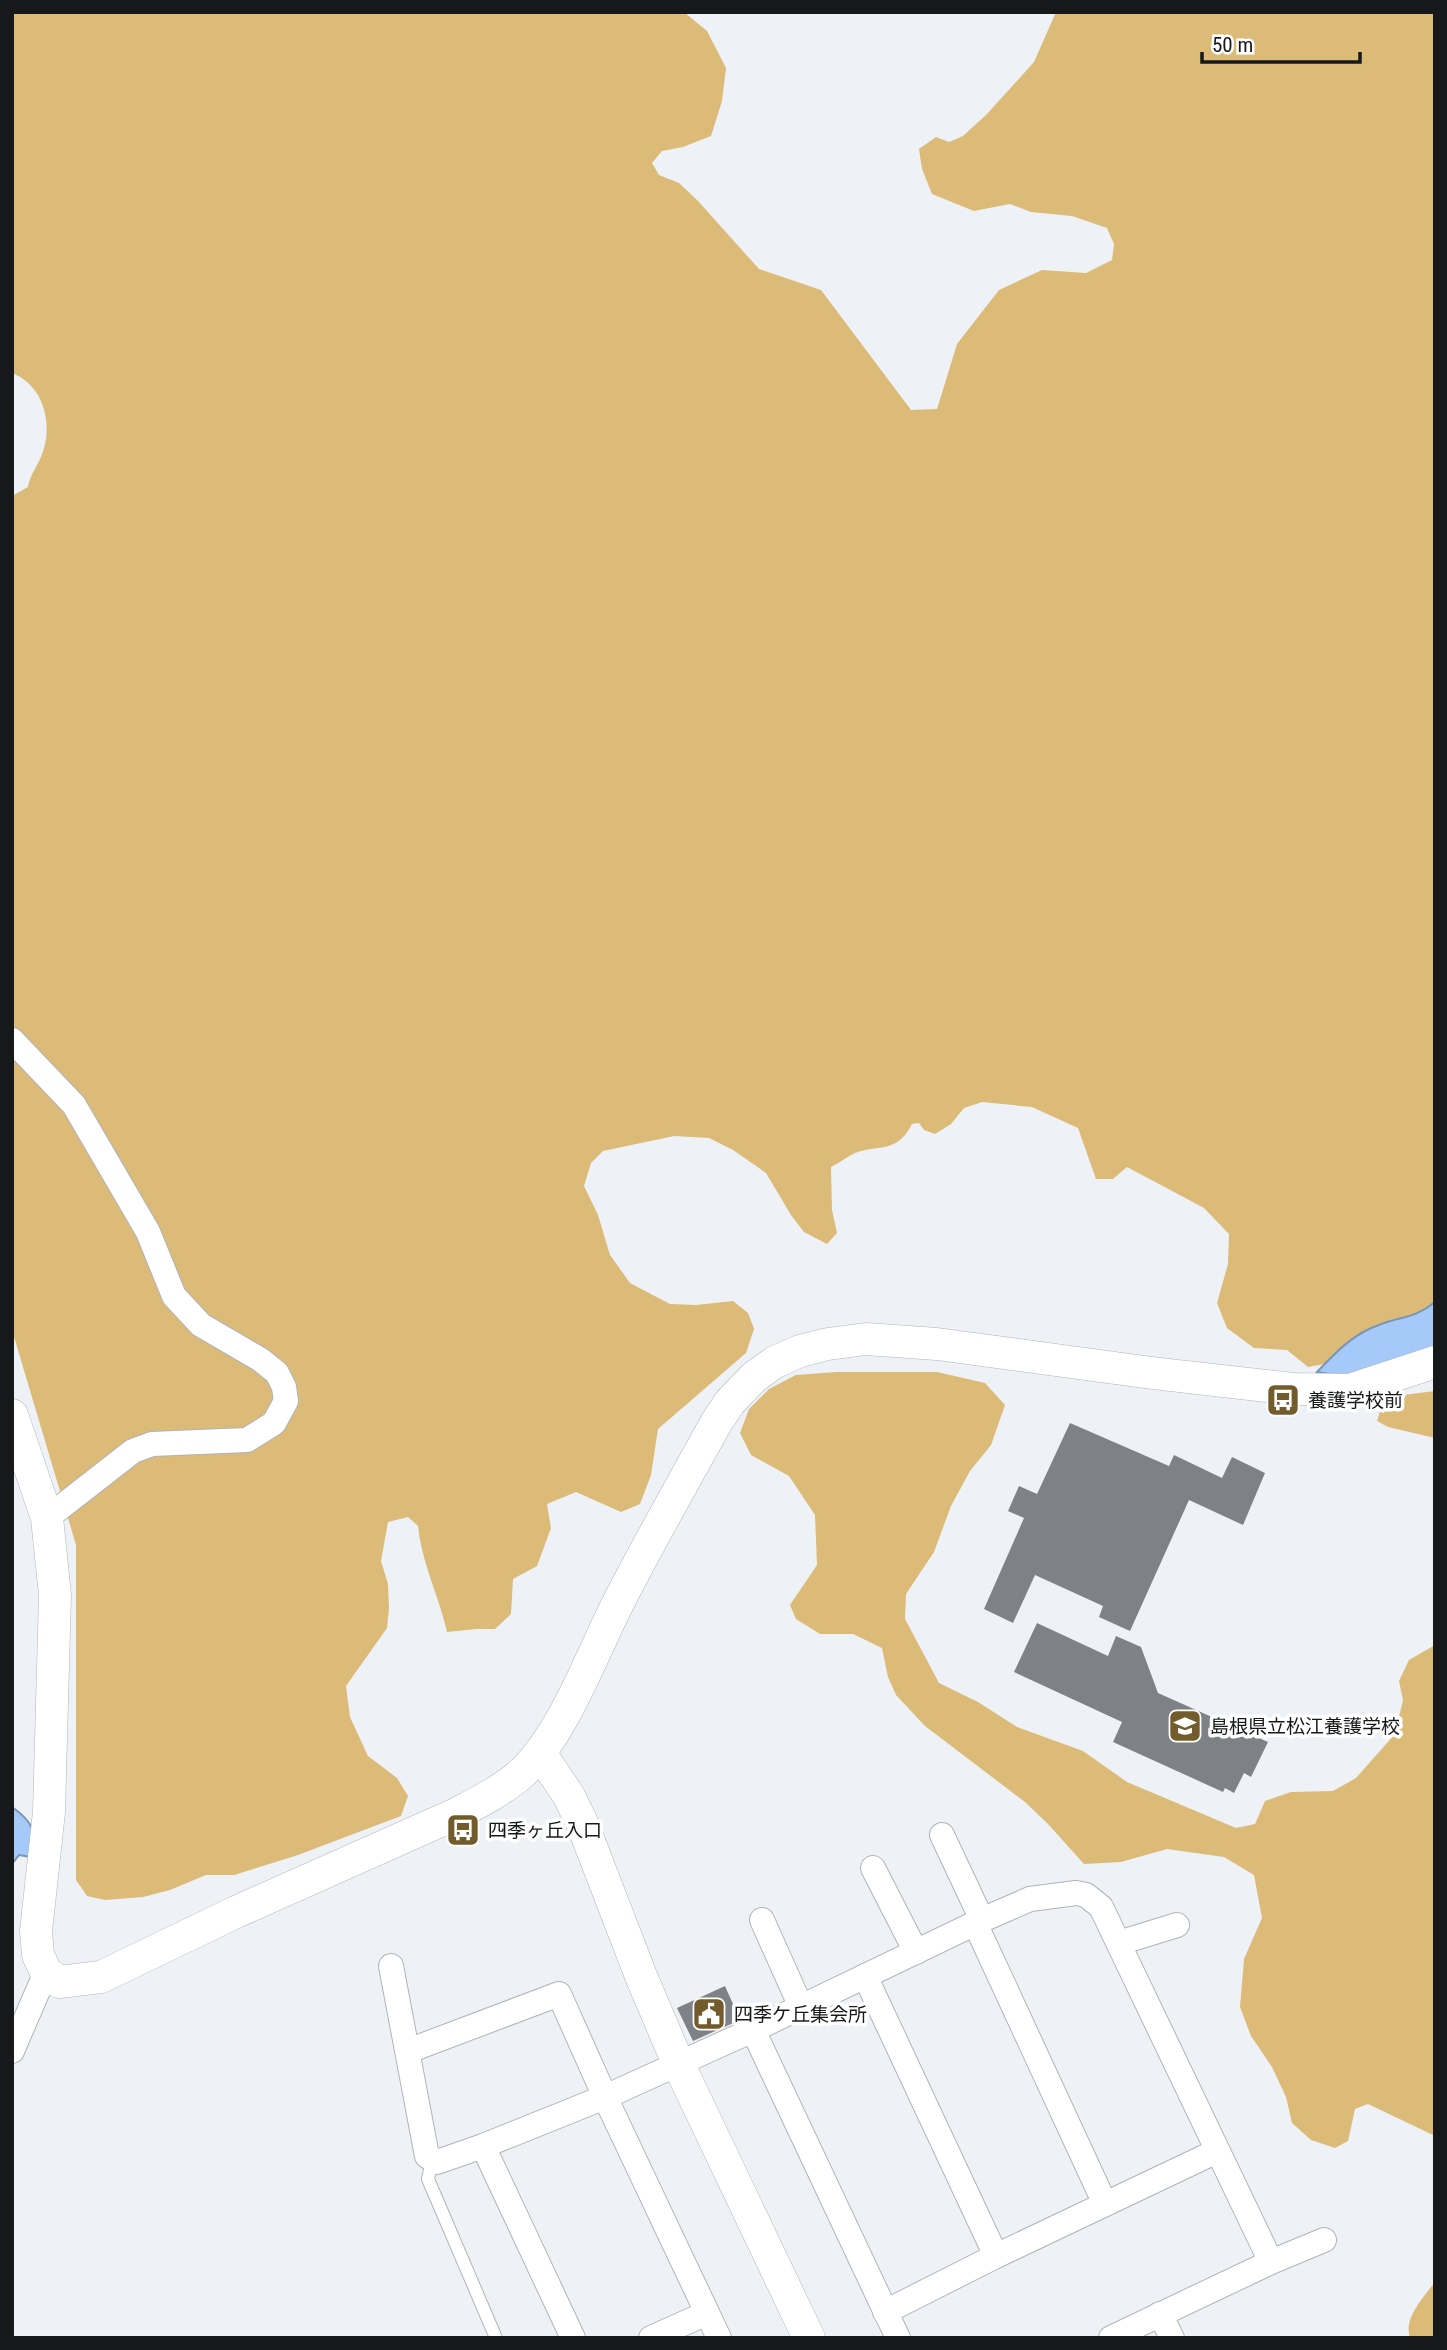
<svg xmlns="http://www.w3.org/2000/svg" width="1447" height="2350" font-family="'Roboto Condensed','Noto Sans JP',sans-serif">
	<rect width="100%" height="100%" fill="#eef2f6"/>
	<g fill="#dcba78">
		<path d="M12,12h672l23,19 19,37 -4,33 -11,35 -28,11 -21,4 -10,12 7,12 20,8 19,18 61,68 62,21 90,120 26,-1 20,-65 42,-54 43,-20 44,3 26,-13 2,-16 -7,-16 -35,-12 -41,-4 -21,-8 -36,7 -42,-17 -10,-25 -3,-20 17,-12 13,5 14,-6 23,-21 48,-53 22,-50h379v1298l-94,51 -33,6 -21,-17 -33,-2 -27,-20 -10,-25 11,-39 1,-30 -25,-26 -77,-41 -14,12h-17l-18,-51 -46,-21 -50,-5 -18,6 -13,16 -16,10 -11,-4 -5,-7 -7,1c-15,30 -33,20 -57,29 -8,4 -16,10 -24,14l1,43 5,23 -10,11 -23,-12 -13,-17 -25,-42 -33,-23 -24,-12 -35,-2 -71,15 -12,12 -7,23 14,29 12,40 20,28 40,21 26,1 37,-4 15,12 6,16 -8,24 -88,76 -7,46 -11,29 -19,8 -45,-20 -29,12 4,24 -14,38 -24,13 -2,35 -16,15h-19l-29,3c-8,-36 -25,-68 -29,-106l-10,-9 -20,5 -7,39 7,23 1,24 -2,20 -41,58 4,31 18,39 29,22 11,18 -7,20 -103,39 -64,20h-28l-36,15 -27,7 -38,3 -18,-4 -11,-16v-335l-64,-215v-834l16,-9c2,-12 8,-19 13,-30 13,-31 4,-71 -29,-84z"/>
		<path d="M837,1372h100l48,11 20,22 -14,40 -21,26 -19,35 -17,46 -28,42 -1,25 34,64 39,19 39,25 66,24 44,31 109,46 19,-4 10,-23 26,-9 42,-1 23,-13 39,-44 8,-34 -4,-19 10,-21 26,-15v491l-67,-32 -13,5 -7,32 -13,7 -24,-8 -19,-17 -6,-26 -14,-30 -21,-31 -11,-29 4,-48 18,-41 -8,-43 -30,-18 -57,-8 -46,13 -37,2 -36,-40 -23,-22 -100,-76 -29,-31 -8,-18 -6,-29 -29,-14h-33l-24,-15 -6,-14 27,-40 -2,-50 -26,-39 -38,-21 -11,-22 9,-24 20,-20 27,-14z"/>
		<path d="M1435,1391v47l-47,-11 -11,-6 4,-13 22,-13z"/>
		<path d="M1435,2282v56h-25c-7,-20 14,-41 25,-56z"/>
	</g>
	<g fill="#a5caf9" stroke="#7a95b6" stroke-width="2">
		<path d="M1435,1302v44l-50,20 -41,10 -27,-4c18,-19 37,-39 62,-47 22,-9 35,-6 56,-23z"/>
		<path d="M12,1807c23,16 23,24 19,50l-12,-2 -7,9z"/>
	</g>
	<g fill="#7e8286">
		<path d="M1070,1423l99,43 5,-11 48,23 10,-21 33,16 -22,52 -54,-25 -59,131 -31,-14 4,-11 -68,-31 -22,48 -29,-14 40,-91 -16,-7 11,-25 18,8z"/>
		<path d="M1037,1623l71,33 8,-20 25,11 17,46 110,49 -17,35 -7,-4 -10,20 -9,-5 -2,4 -110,-50 9,-20 -108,-50z"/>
		<path d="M725,1986l15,34 -47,21 -16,-33z"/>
	</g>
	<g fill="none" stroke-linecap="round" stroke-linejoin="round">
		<defs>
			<path id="service" d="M432,2160l-4,19 68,159"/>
			<g id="minor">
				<path d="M12,1040l62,65 74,127 26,64 27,29 60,35 16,13 7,14 2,14 -12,22 -27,17 -95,4 -19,7 -86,67"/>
				<path d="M942,1835l40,85"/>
				<path d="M873,1868l43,84"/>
				<path d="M762,1920l39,87"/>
				<path d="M975,1923l130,281"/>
				<path d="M1119,1943l58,-18"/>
				<path d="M391,1966l36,190 10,6 46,-16"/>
				<path d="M865,1976l131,280"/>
				<path d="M753,2030l145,308"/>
				<path d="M12,2051l34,-79"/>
				<path d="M408,2051l151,-57 46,103 114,241"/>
				<path d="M1271,2262l53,-22"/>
				<path d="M885,2312l111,-56 221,-105"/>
				<path d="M1160,2314l12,24"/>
				<path d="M573,2338l-90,-192 122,-49 148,-67 229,-110 48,-21 46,-6 10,2 15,12 170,355 -160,76"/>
				<path d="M651,2338l56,-25"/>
			</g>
			<g id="tertiary">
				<path d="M12,1415l35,103 8,77 -6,217 -13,119 2,24 8,17 13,10 42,-5 135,-65 220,-98c23,-12 47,-24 67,-42 41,-40 68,-115 94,-167 31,-61 66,-122 99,-182l14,-21 24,-25 21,-15 25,-11 28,-7 38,-5 71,5 215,29 141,16 57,1 85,-28"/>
				<path d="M540,1753l29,43 13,27 59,153 37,87 131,275"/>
			</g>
		</defs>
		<use href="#service" stroke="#b0b4b9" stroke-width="14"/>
		<use href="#minor" stroke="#b0b4b9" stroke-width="26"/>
		<use href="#tertiary" stroke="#b0b4b9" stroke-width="33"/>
		<use href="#service" stroke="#fff" stroke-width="12"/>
		<use href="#minor" stroke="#fff" stroke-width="24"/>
		<use href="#tertiary" stroke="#fff" stroke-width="32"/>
	</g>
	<defs>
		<symbol id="bus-square" viewBox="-11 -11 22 22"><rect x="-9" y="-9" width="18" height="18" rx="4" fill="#735c2c" stroke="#fff"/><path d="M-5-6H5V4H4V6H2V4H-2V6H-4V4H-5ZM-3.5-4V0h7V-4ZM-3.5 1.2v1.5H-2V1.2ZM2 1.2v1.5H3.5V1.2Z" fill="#fff"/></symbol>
		<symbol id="school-square" viewBox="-11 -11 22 22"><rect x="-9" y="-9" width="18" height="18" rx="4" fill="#735c2c" stroke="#fff"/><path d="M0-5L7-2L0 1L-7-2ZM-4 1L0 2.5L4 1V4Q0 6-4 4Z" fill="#fff"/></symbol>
		<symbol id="civic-square" viewBox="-11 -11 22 22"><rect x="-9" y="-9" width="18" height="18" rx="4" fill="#735c2c" stroke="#fff"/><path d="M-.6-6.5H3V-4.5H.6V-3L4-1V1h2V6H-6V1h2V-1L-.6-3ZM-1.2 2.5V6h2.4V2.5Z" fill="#fff"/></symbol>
	</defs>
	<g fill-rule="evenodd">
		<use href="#bus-square" x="1264" y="1381" width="38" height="38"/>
		<use href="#school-square" x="1166" y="1707" width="38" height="38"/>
		<use href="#bus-square" x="444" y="1811" width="38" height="38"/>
		<use href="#civic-square" x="690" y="1995" width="38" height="38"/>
	</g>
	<g text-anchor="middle" stroke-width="7" stroke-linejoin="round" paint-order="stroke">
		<g font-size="19" fill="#171819" stroke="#fff" text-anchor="start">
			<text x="1308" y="1407">養護学校前</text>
			<text x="1210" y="1733">島根県立松江養護学校</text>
			<text x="488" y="1837">四季ヶ丘入口</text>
			<text x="734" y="2021">四季ケ丘集会所</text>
		</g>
	</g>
	<rect width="1447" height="2350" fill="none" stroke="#171819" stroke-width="28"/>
	<path d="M1202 52v10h158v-10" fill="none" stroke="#171819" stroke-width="3.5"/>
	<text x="1212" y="52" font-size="21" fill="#171819" stroke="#ffffff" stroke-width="5" paint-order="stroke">50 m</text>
</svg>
